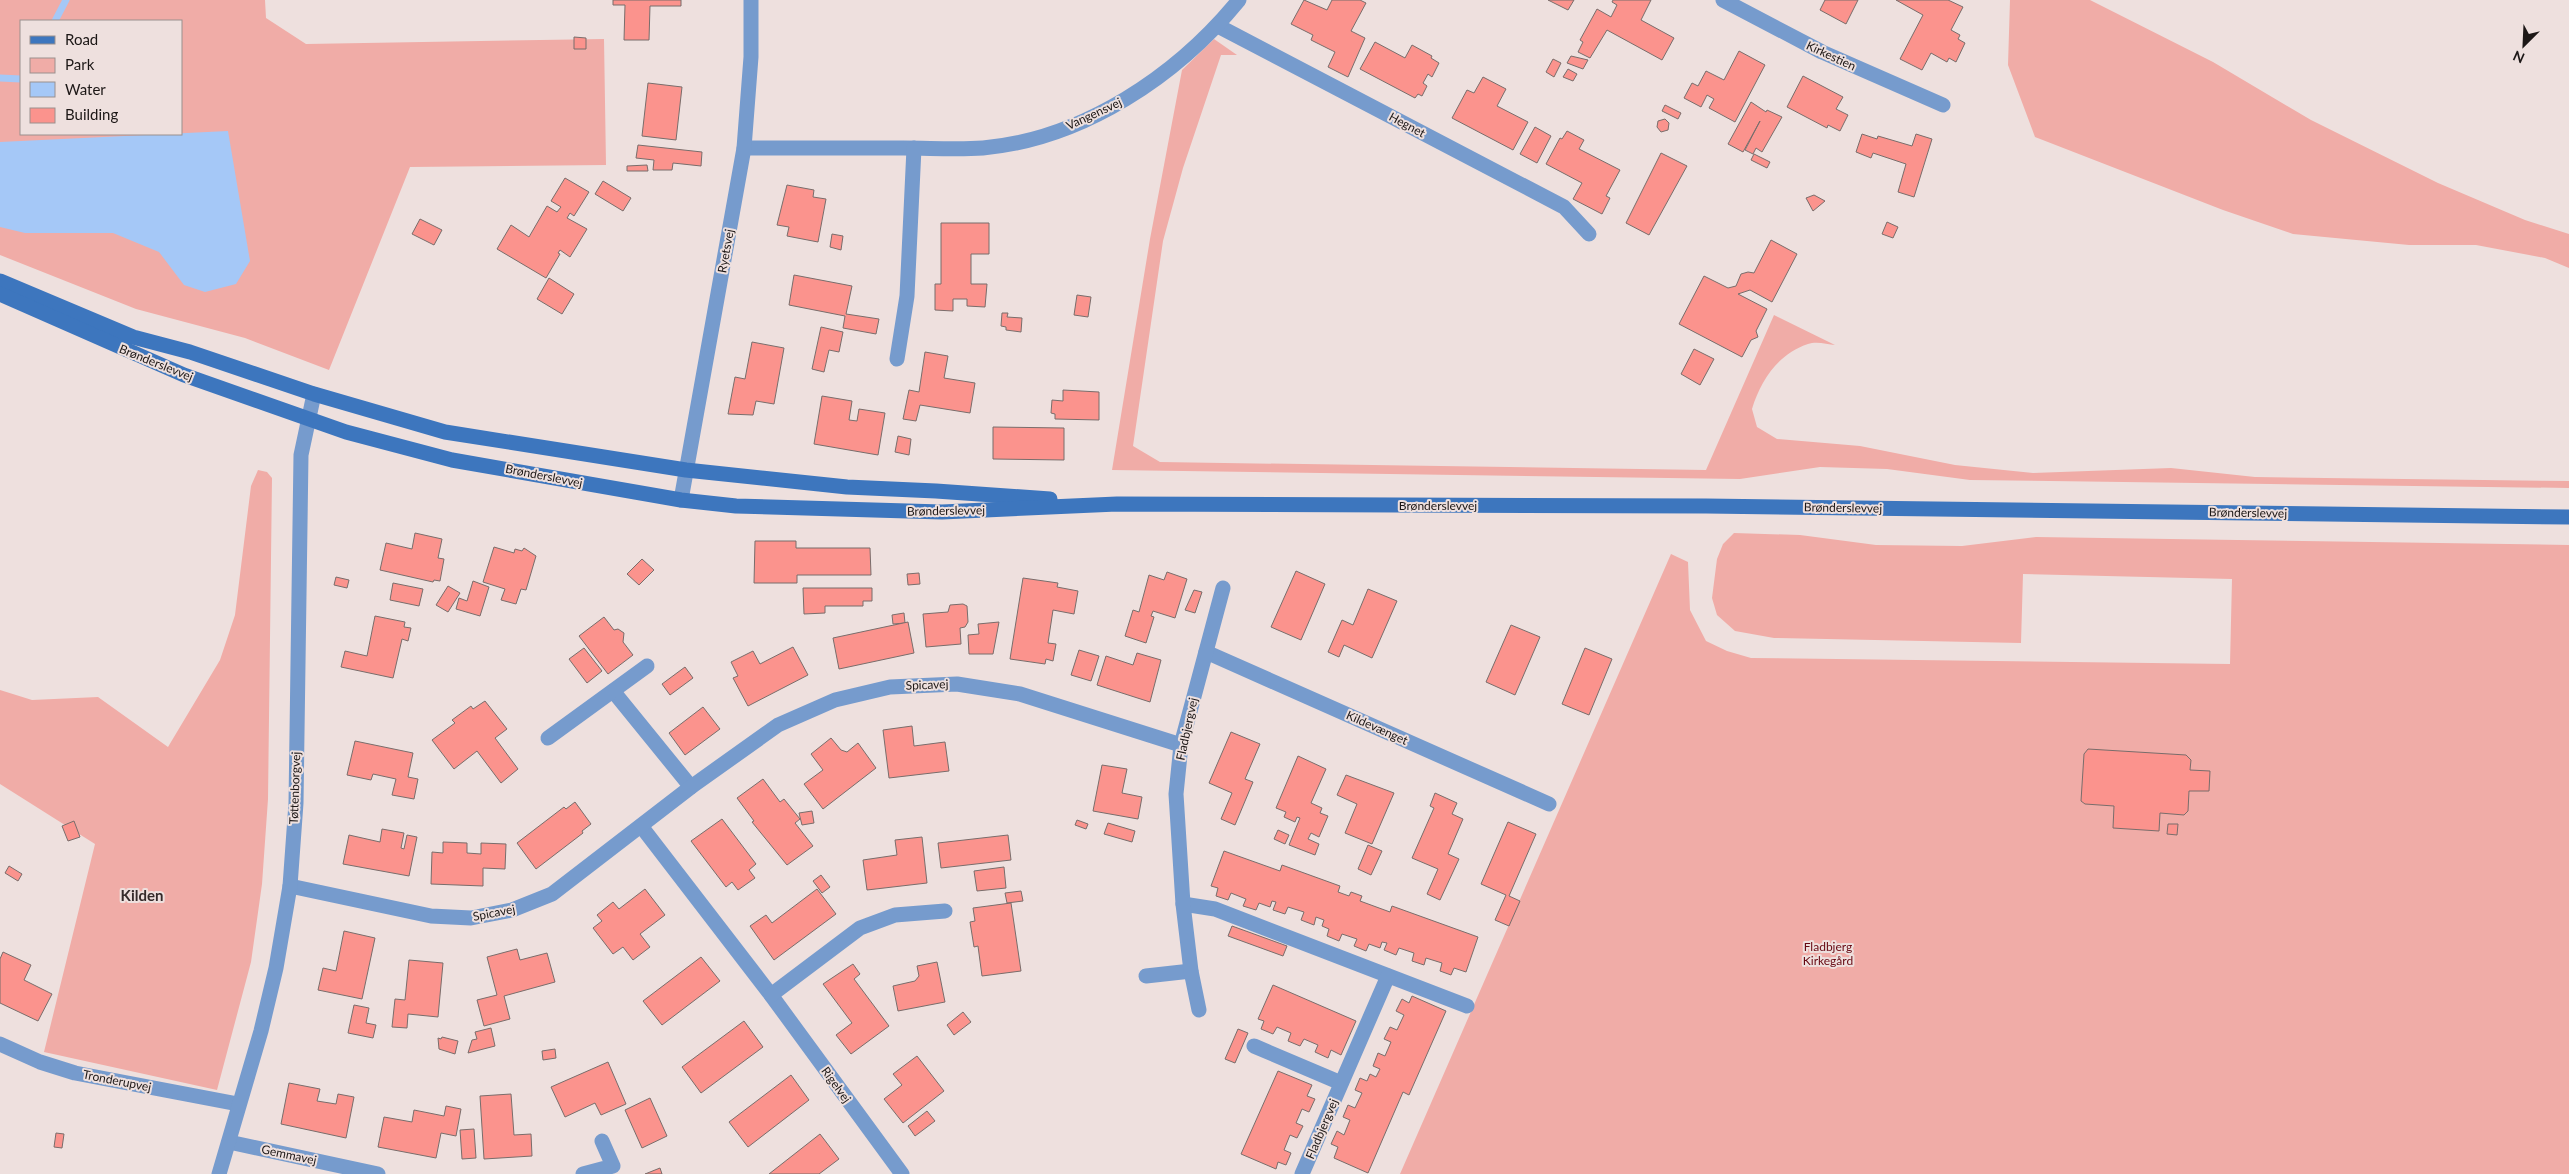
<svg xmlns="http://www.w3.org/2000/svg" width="2569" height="1174" font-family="Lato,sans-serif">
	<rect width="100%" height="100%" fill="#eee0de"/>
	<g fill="#f0aca7" fill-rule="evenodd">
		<path d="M0,0h265l1,18 40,26 298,-5 2,126 -196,2 -81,203 -84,-32 -109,-29 -136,-54zM21,21h160v113h-160z"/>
		<path d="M2010,0h80l123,62 98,58 127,63 87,37 44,14v34l-24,-10 -69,-13h-67l-116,-11 -70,-24 -188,-73 -27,-72z"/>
		<path d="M1214,39l23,16h-16l-38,113 -20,73 -30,205 27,16 546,8 68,-155 61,30c-8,-1 -19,-4 -27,-1 -30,10 -47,36 -56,65l5,18 20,12 83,7 95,19 78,8 138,-5 84,9 314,4v7l-599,-8 -83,-11 -67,-2 -80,12 -628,-9 38,-231 32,-169z"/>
		<path d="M258,470l9,2 5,6 -4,321 -6,85 -11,78 -34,128 -173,-38 51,-208 -95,-60v-94l32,10 66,-3 70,50 52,-87 15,-45 16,-129z"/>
		<path d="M1734,533l66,2 76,10 86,1 74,-9 533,8v629h-1169l271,-620 17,8 2,48 16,31 21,10 24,7 479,6 2,-85 -209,-5 -2,69 -247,-5 -39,-7 -18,-16 -5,-17 5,-39 6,-15z"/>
	</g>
	<path fill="#a5c8f7" d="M228,131l22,130 -14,23 -31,8 -21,-7 -25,-33 -46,-19h-88l-25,-6v-85z"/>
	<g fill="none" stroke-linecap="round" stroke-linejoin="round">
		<g stroke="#a5c8f7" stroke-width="7">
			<path d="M55,21l11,-21"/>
			<path d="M0,78l21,1"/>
		</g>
	</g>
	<g fill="#fb938d" stroke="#796d6b">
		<path d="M613,0h68v6h-31l-1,34h-25l1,-35h-12z"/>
		<path d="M1304,0l23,10 5,-10h28l6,3 -15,28 14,7 -17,39 -20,-10 7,-15 -24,-12 2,-5 -22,-11z"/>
		<path d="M1548,0h26l-6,10z"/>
		<path d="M1613,0h38l-10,20 33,18 -12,22 -55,-30 -17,28 -12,-6 5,-10 -3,-2 17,-31 14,8 6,-12 -5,-3z"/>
		<path d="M1825,0h33l-12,24 -26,-14z"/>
		<path d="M1896,0h52l15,7 -12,23 9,5 -2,4 7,4 -9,19 -7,-4 -2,4 -16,-9 -9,17 -22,-11 23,-44z"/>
		<path d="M574,37l12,1v11h-12z"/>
		<path d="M1375,42l30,16 7,-13 20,11 -1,2 8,5 -7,14 -4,-3 -5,9 4,3 -5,10 -4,-2 -3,4 -55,-29z"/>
		<path d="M1739,51l26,14 -30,57 -26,-14 5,-9 -7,-4 -6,12 -17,-9 8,-15 6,3 8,-15 18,9z"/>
		<path d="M1571,56l17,4 -5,9 -16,-6z"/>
		<path d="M1553,59l8,4 -7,14 -8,-5z"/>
		<path d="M1568,69l9,5 -4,7 -10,-4z"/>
		<path d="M1803,76l40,21 -7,12 12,6 -8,16 -12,-6 -1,3 -40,-21z"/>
		<path d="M1483,77l23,12 -9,17 31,16 -15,28 -61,-32 15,-28 7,3z"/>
		<path d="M648,83l34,4 -6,53 -34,-4z"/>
		<path d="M1751,102l15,10 1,-2 15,7 -20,35 -6,-4 -3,6 -8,-4 15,-29 -17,31 -15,-8z"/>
		<path d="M1665,105l16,8 -3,6 -16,-8z"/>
		<path d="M1665,119l4,4 -1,7 -7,2 -4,-5 1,-6z"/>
		<path d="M1535,127l16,9 -14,27 -17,-9z"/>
		<path d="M1567,131l17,9 -5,9 41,21 -14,26 4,2 -8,16 -29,-15 9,-16 -36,-19 14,-26 2,1z"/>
		<path d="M1862,134l15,5 1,-3 34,10 4,-12 16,5 -18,58 -16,-5 8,-28 -33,-11 -2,5 -15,-6z"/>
		<path d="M638,145l64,7 -1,14 -28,-3 -1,7h-19l1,-10 -18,-2z"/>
		<path d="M1661,153l26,13 -38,69 -23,-12z"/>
		<path d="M1754,154l16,8 -3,6 -16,-8z"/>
		<path d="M647,165l1,6h-21v-5z"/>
		<path d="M565,178l24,14 -15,24 -4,-3 -3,5 20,11 -17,28 -10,-7 -2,3 2,1 -14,24 -49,-29 14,-24 18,12 18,-31 10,6 4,-5 -10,-6z"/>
		<path d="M603,181l28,17 -8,13 -28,-17z"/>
		<path d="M787,185l27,5 -1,7 13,2 -8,43 -31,-6 2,-9 -12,-2z"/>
		<path d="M1814,195l11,6 -12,10 -7,-13z"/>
		<path d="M420,219l22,11 -8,15 -22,-11z"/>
		<path d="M1887,222l11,5 -5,11 -11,-4z"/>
		<path d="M941,223h48v31h-18v30h16l-2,23 -18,-1v-7h-14v12l-18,-1v-26h6z"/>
		<path d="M832,234l11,2 -2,14 -11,-3z"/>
		<path d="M1771,240l26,14 -25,48 -22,-12 -12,4 29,15 -11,22 2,6 -7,3 -9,17 -63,-33 25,-48 24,12 8,-2 5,-12 7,-2 6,1z"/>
		<path d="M794,275l58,11 -6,28 33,5 -3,15 -33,-6 2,-12 -56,-11z"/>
		<path d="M549,278l25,16 -12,20 -25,-15z"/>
		<path d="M1077,295l14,2 -3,20 -14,-2z"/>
		<path d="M1002,313h6l-1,4 15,1 -1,14 -15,-2v-3l-5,-1z"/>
		<path d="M821,327l22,5 -4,20 -10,-2 -5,22 -12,-3z"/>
		<path d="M752,342l32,6 -10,56 -18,-3 -3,14 -25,-1 7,-37 10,2z"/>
		<path d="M1694,349l20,10 -14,26 -19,-11z"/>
		<path d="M925,352l23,4 -4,22 31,5 -5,30 -50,-8 -4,16 -13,-2 6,-29 10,2z"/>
		<path d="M1063,390l36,2v28l-44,-1v-5l-4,-1 1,-13 11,1z"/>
		<path d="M822,396l30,5 -3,19 8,1 2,-12 26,4 -7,42 -64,-11z"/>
		<path d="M993,427l71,1v32l-71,-1z"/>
		<path d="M898,436l13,3 -2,16 -14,-3z"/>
		<path d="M415,533l27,6 -4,19 6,1 -4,22 -6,-1 -1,2 -53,-12 6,-27 26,6z"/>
		<path d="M755,541h41v7h74l1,27h-74v8h-43z"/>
		<path d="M494,547l20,6 1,-4 7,2 2,-3 12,8 -10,34 -5,-1 -5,15 -15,-4 4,-11 -22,-7z"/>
		<path d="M642,559l12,11 -15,15 -12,-11z"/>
		<path d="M1296,571l29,13 -24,56 -30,-13z"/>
		<path d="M1167,572l20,7 -12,39 -22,-7 -2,5 3,1 -8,26 -21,-7 8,-26 6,2 10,-37 15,5z"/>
		<path d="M919,573l1,11 -12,1 -1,-11z"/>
		<path d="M336,577l13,3 -2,8 -13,-3z"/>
		<path d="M1023,578l35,5 -1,4 21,4 -4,23 -21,-4 -5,33 8,1 -3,17 -7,-2 -1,5 -35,-5z"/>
		<path d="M473,581l16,6 -9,29 -24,-7 3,-11 8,3z"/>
		<path d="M393,583l30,6 -4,17 -29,-6z"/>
		<path d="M448,586l12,7 -12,19 -12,-7z"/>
		<path d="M803,588h69v13h-9v5h-38v7l-21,1z"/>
		<path d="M1368,589l29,12 -25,57 -28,-13 -5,12 -11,-5 14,-32 11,5z"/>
		<path d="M1194,590l8,2 -7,21 -10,-3z"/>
		<path d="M963,604l4,2 1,16 -3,5 -5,1 1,16 -35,3 -3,-33 25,-2 2,-7z"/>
		<path d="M904,613l1,10 -12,1 -1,-9z"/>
		<path d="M375,616l30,6 -1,5 7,1 -3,13 -6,-2 -9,39 -52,-11 4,-16 22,5z"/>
		<path d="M604,617l10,13 4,-1 6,4 -1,9 10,13 -25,19 -29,-38z"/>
		<path d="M908,622l6,31 -75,16 -6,-31z"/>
		<path d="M999,622l-6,32h-24l-1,-19 11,-1 -1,-10z"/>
		<path d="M1511,625l29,12 -25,58 -29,-13z"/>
		<path d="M793,647l15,28 -60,31 -15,-28 5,-2 -7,-14 22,-11 7,13z"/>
		<path d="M584,648l18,23 -15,12 -18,-24z"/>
		<path d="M1585,648l27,11 -23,56 -27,-11z"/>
		<path d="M1079,650l20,6 -8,25 -20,-6z"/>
		<path d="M1137,653l24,7 -11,42 -53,-17 9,-29 27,9z"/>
		<path d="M685,667l8,11 -23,17 -8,-11z"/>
		<path d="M485,701l22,28 -12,9 23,31 -17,14 -24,-32 -23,18 -22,-29 23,-17 -3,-3 19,-14 2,3z"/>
		<path d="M703,707l17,22 -35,26 -16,-22z"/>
		<path d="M912,726l2,20 31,-4 4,29 -60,7 -6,-48z"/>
		<path d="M1231,732l29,12 -15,35 8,3 -18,43 -14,-6 11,-26 -23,-10z"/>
		<path d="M831,738l10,12 6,2 11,-9 18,25 -53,41 -19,-25 19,-14 -12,-16z"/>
		<path d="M355,741l58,12 -5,24 10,2 -4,20 -22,-4 4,-16 -23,-5 -2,6 -24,-5z"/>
		<path d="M2088,749l98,6 5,5 -1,10 20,1 -1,20h-20l-1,20 -4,4 -24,-2 -1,18 -46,-3 1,-22 -29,-2 -4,-3 3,-47z"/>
		<path d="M1298,756l28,13 -15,34 11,5 -2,5 8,3 -9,21 -8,-4 -3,6 11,5 -4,11 -26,-10 11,-27 -3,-1 -2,5 -11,-5 2,-5 -10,-4z"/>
		<path d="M1102,765l25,4 -5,24 20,4 -4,22 -45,-8z"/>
		<path d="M1346,775l48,18 -22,51 -27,-11 12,-29 -20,-9z"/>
		<path d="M763,779l17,23 4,-3 16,20 -5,4 18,23 -26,19 -35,-43 2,-1 -17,-23z"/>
		<path d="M1435,793l22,10 -5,11 11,5 -15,35 11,5 -19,41 -13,-6 11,-25 -26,-11 22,-50 -4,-2z"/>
		<path d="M575,802l16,22 -9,7 1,2 -47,36 -19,-26 47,-36 2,2z"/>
		<path d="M812,811l2,12 -12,2 -3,-12z"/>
		<path d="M722,819l34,45 -7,6 6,8 -17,12 -6,-8 -6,5 -35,-46z"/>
		<path d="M1077,820l11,4 -2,5 -11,-4z"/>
		<path d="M74,821l6,16 -12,4 -6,-15z"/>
		<path d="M1508,822l28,12 -27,62 11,5 -11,25 -14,-6 11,-25 -25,-11z"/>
		<path d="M1108,823l27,8 -3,11 -28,-8z"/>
		<path d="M2168,824h10l-1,11 -10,-1z"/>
		<path d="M382,829l22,4 -3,15 3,1 3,-14 10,2 -8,39 -66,-12 6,-29 31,7z"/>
		<path d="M1278,830l11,5 -4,9 -11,-5z"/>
		<path d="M1008,835l3,25 -70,8 -3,-25z"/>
		<path d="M922,837l5,46 -60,7 -4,-30 34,-5 -2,-15z"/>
		<path d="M443,842l24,1v10l14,1v-11l25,1 -1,25 -22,-1v18l-52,-2 1,-32 11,1z"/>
		<path d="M1368,845l14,6 -11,24 -13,-6z"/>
		<path d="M1224,851l56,20 2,-6 58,21 -2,6 11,4 2,-4 11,4 -2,5 30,11 2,-6 86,31 -12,35 -12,-4 -3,7 -11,-4 2,-8 -16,-5 -2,7 -12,-4 2,-8 -15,-5 -3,7 -12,-5 3,-7 -5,-1 -2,6 -11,-4 -3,7 -12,-5 3,-7 -15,-5 -3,7 -12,-5 2,-7 -7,-3 2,-6 -8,-3 -2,8 -13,-5 3,-8 -16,-5 -3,7 -12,-4 3,-8 -4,-1 -2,6 -11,-4 -3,7 -13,-4 3,-7 -15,-6 -3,7 -12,-4 2,-8 -7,-2z"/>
		<path d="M9,866l13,8 -4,7 -13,-8z"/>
		<path d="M1004,867l2,21 -29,3 -3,-20z"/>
		<path d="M821,875l9,12 -8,6 -9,-12z"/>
		<path d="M645,889l20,26 -25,19 10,13 -17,13 -10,-13 -10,7 -20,-26 9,-7 -5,-6 16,-13 6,7z"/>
		<path d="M817,889l19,25 -62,46 -24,-34 16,-11 6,8z"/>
		<path d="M1021,891l2,10 -16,2 -2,-10z"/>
		<path d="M1011,903l10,68 -39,5 -4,-30 -4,1 -4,-25 5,-1 -2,-13z"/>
		<path d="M1232,926l55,20 -4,10 -55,-20z"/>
		<path d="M344,931l31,7 -13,61 -44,-9 5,-22 13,3z"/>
		<path d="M517,949l3,11 27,-7 8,29 -51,14 6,23 -26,7 -7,-26 20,-5 -10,-38z"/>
		<path d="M3,952l28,13 -7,15 28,14 -14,27 -38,-18v-44z"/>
		<path d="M701,957l19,24 -58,44 -19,-24z"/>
		<path d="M409,960l34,3 -5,54 -30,-3 -1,14 -15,-1 3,-28 10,1z"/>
		<path d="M937,962l8,40 -47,9 -5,-25 22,-5 4,-5 -2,-10z"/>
		<path d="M853,964l7,10 -6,5 35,47 -38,28 -15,-19 16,-12 -29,-39z"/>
		<path d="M1273,985l83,36 -15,34 -10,-5 -3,8 -13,-6 3,-7 -14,-6 -4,7 -12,-5 3,-8 -14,-6 -4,7 -12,-5 3,-8 -6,-2z"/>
		<path d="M1412,996l34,15 -37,84 -6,-3 -35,81 -34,-15 4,-11 -7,-3 6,-13 7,4 6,-15 -7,-3 5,-12 7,3 7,-15 -7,-3 5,-12 7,3 3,-7 6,3 4,-8 -7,-3 5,-13 7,3 6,-14 -7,-3 6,-12 7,3 7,-15 -8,-4 6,-12 7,4z"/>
		<path d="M354,1005l15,3 -3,15 10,2 -3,13 -25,-5z"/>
		<path d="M963,1012l8,10 -17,13 -7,-10z"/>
		<path d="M744,1021l19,26 -62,46 -19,-26z"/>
		<path d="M491,1028l4,18 -27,7 4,-13 5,-1 -2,-7z"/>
		<path d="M1238,1029l10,4 -13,30 -10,-4z"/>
		<path d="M442,1037l16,4 -3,13 -16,-5 -1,-11 3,1z"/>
		<path d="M555,1049l1,9 -13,2 -1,-9z"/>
		<path d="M917,1056l27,35 -41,32 -19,-24 18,-14 -9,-11z"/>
		<path d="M608,1062l18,42 -25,11 -6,-12 -30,14 -14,-30z"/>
		<path d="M1278,1071l34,14 -5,11 8,3 -6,13 -7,-3 -6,14 7,3 -6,12 -7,-3 -6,15 7,3 -5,12 -8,-3 -2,7 -35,-15z"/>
		<path d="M791,1075l18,25 -61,47 -19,-25z"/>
		<path d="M289,1083l31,6 -3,12 19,3 2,-10 16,3 -8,41 -65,-14z"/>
		<path d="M511,1094l3,41 17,-1 1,22 -48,3 -4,-63z"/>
		<path d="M650,1098l17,38 -25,12 -17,-38z"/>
		<path d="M446,1106l15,3 -5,27 -15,-3 -5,25 -58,-11 6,-30 28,5 2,-12 30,6z"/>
		<path d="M927,1111l8,10 -20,15 -7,-10z"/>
		<path d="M474,1129l2,29 -14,1 -2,-29z"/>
		<path d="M56,1133l8,1 -2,14 -8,-1z"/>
		<path d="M820,1134l19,25 -20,15h-50z"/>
		<path d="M660,1168l2,6h-17z"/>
	</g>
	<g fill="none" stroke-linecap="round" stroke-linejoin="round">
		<g stroke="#769bcd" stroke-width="15">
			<path d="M1723,0l99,52 121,53"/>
			<path d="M1218,26l346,181 25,27"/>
			<path d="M744,148c53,0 106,0 159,0 27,0 54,2 80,0 100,-9 194,-72 256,-148"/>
			<path d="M897,359l10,-63 7,-148"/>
			<path d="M681,500l63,-352 7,-91v-57"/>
			<path d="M1206,652l343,152"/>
			<path d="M613,691l78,96"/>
			<path d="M548,738l99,-72"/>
			<path d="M641,826l130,169 131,179"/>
			<path d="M290,886l141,30 40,2 41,-8 40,-16 139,-107 87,-62 57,-25 55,-13 67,-3 63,10 161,51"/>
			<path d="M1183,904l32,5 252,97"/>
			<path d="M1146,976l45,-5"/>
			<path d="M771,995l89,-67 35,-13 50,-4"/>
			<path d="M1199,1010l-8,-39 -8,-67 -7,-110 5,-49 42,-157"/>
			<path d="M0,1044l40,18 35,11 163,31"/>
			<path d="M1254,1046l87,37"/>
			<path d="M229,1142l149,32"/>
			<path d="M219,1174l42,-143 15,-63 14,-82 6,-83 5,-348 13,-61"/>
			<path d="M583,1174l30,-8 -11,-25"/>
			<path d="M1302,1174l86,-198"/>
		</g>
		<g stroke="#3d76be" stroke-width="15">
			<path d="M0,281l133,56 57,15 124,42 131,38 241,38 161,17 89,4 114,8"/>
			<path d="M0,294l184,81 162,57 106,28 229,40 55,6 206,6 175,-8 589,2 863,11"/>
		</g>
	</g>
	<g text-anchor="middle" stroke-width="4" stroke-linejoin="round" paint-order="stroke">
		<g font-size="12" fill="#1c1716" stroke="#eee0de">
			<text transform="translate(1831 56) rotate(25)" y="4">Kirkestien</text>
			<text transform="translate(1094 114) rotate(-25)" y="4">Vangensvej</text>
			<text transform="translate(1407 125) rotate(28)" y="4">Hegnet</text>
			<text transform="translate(726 251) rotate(-80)" y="4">Ryetsvej</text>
			<text transform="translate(156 363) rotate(22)" y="4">Brønderslevvej</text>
			<text transform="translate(544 476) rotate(11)" y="4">Brønderslevvej</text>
			<text x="1438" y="510">Brønderslevvej</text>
			<text transform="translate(1843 508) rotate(1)" y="4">Brønderslevvej</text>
			<text transform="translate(946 511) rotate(-1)" y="4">Brønderslevvej</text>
			<text transform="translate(2248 513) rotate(1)" y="4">Brønderslevvej</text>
			<text transform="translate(927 685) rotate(-2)" y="4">Spicavej</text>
			<text transform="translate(1377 728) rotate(24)" y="4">Kildevænget</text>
			<text transform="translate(1187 729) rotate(-78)" y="4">Fladbjergvej</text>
			<text transform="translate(295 788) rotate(-88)" y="4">Tøttenborgvej</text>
			<text transform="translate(494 913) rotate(-11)" y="4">Spicavej</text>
			<text transform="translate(117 1081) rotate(11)" y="4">Tronderupvej</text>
			<text transform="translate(836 1085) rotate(54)" y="4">Rigelvej</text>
			<text transform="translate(1322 1129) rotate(-67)" y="4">Fladbjergvej</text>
			<text transform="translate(289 1155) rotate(12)" y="4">Gemmavej</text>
		</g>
		<g font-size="12" fill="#670812" stroke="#eee0de">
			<text x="1828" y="951">Fladbjerg<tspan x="1828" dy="14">Kirkegård</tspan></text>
		</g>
		<g font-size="15" font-weight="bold" fill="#352a2a" stroke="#eee0de">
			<text x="142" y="901">Kilden</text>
		</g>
	</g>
	<rect x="20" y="20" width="162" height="115" fill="#eee0de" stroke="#9a908e"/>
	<rect x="30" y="36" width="25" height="8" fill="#3d76be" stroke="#9a908e"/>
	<text x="65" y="45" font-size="15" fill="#1c1716">Road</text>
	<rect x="30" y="58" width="25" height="15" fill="#f0aca7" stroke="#9a908e"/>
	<text x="65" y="70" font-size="15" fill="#1c1716">Park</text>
	<rect x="30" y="82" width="25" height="15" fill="#a5c8f7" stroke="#9a908e"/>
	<text x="65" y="95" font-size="15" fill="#1c1716">Water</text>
	<rect x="30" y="108" width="25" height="15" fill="#fb938d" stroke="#9a908e"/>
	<text x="65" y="120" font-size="15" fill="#1c1716">Building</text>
	<g transform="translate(2524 45) rotate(204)" stroke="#eee0de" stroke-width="4" paint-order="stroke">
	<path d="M0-4L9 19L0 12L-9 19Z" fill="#1c1716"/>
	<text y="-8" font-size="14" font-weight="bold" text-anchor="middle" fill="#1c1716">N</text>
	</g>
</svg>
